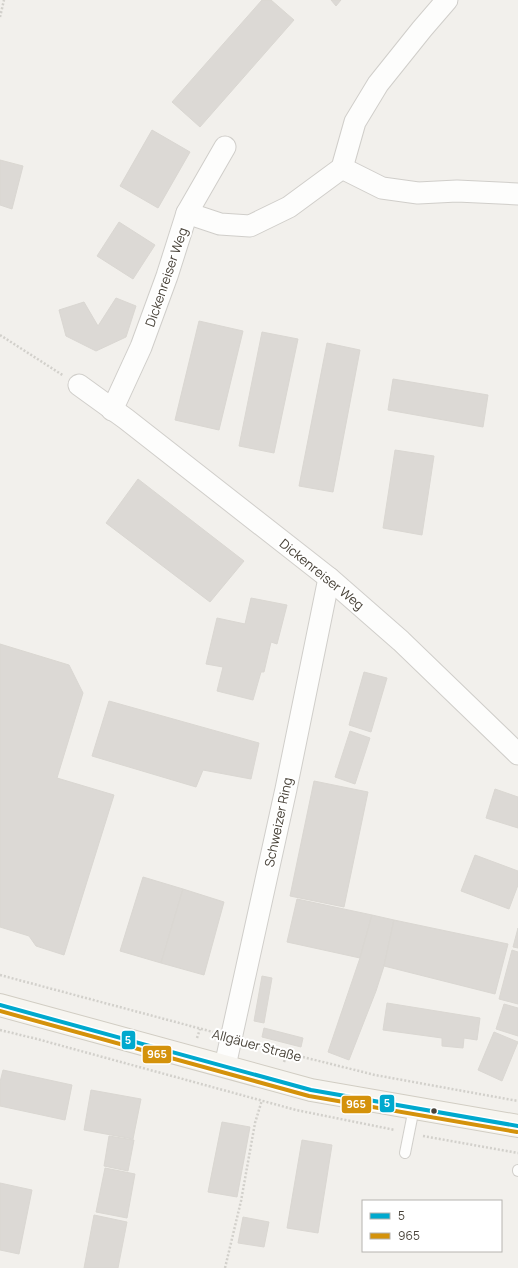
<svg xmlns="http://www.w3.org/2000/svg" width="518" height="1268" font-family="Manrope,sans-serif">
	<rect width="100%" height="100%" fill="#f2f0ec"/>
	<g fill="#dcd9d5" stroke="#dad7d2">
		<path d="M262,0h9l23,20 -94,107 -28,-25z"/>
		<path d="M331,0h10l-5,6z"/>
		<path d="M152,130l38,22 -32,56 -38,-22z"/>
		<path d="M0,160l23,6 -11,43 -12,-4z"/>
		<path d="M119,222l36,23 -22,34 -36,-23z"/>
		<path d="M116,298l20,8 -10,31 -30,14 -30,-15 -7,-26 25,-8 14,24z"/>
		<path d="M199,321l44,10 -24,99 -44,-10z"/>
		<path d="M262,332l36,7 -24,114 -35,-7z"/>
		<path d="M327,343l33,7 -27,142 -34,-6z"/>
		<path d="M393,379l95,16 -5,32 -95,-17z"/>
		<path d="M395,450l39,6 -12,79 -39,-7z"/>
		<path d="M138,479l106,82 -34,41 -104,-79z"/>
		<path d="M251,598l36,7 -10,39 -6,-2 -7,30h-3l-8,28 -36,-9 6,-24 -17,-3 11,-46 28,6z"/>
		<path d="M0,644l69,21 14,28 -26,85 57,17 -50,160 -28,-9 -7,-10 -29,-9z"/>
		<path d="M364,672l23,6 -16,54 -22,-7z"/>
		<path d="M109,701l150,42 -8,36 -48,-9 -7,17 -104,-31z"/>
		<path d="M350,731l20,7 -15,46 -20,-7z"/>
		<path d="M314,781l54,11 -24,115 -54,-11z"/>
		<path d="M495,789l23,8v31l-32,-10z"/>
		<path d="M475,855l43,16v14l-9,24 -48,-18z"/>
		<path d="M143,877l40,12 -22,74 -41,-12z"/>
		<path d="M183,889l41,13 -20,73 -43,-12z"/>
		<path d="M297,899l75,16 -12,43 -73,-16z"/>
		<path d="M372,915l22,5 -10,46 -8,25 -27,69 -21,-8 32,-94z"/>
		<path d="M394,920l114,24 -13,50 -111,-28z"/>
		<path d="M518,928v20l-5,-1z"/>
		<path d="M512,950l6,2v52l-19,-5z"/>
		<path d="M262,976l10,2 -8,45 -10,-2z"/>
		<path d="M387,1003l93,15 -3,22 -13,-2 -1,10 -21,-2v-8l-59,-8z"/>
		<path d="M504,1004l14,4v28l-22,-7z"/>
		<path d="M264,1028l39,10 -2,9 -39,-10z"/>
		<path d="M494,1032l24,10 -16,39 -24,-11z"/>
		<path d="M3,1070l69,15 -7,35 -65,-14v-24z"/>
		<path d="M91,1090l50,9 -8,40 -49,-9z"/>
		<path d="M222,1122l28,5 -13,70 -29,-5z"/>
		<path d="M109,1136l25,4 -6,31 -24,-5z"/>
		<path d="M302,1140l30,5 -14,88 -31,-5z"/>
		<path d="M105,1168l30,6 -8,44 -31,-6z"/>
		<path d="M0,1183l32,7 -13,64 -19,-4z"/>
		<path d="M94,1215l33,7 -9,46h-34z"/>
		<path d="M243,1217l26,5 -5,25 -26,-4z"/>
	</g>
	<g fill="none" stroke-linecap="round" stroke-linejoin="round">
		<defs>
			<g id="service">
				<path d="M405,1153l9,-45"/>
				<path d="M518,1171v-1"/>
			</g>
			<g id="minor">
				<path d="M342,168l40,20 36,5 39,-2 61,3"/>
				<path d="M187,213l33,11 30,2 39,-19 53,-39 13,-46 23,-38 44,-55 25,-29"/>
				<path d="M79,385l47,34 203,159 72,63 117,113"/>
				<path d="M112,410l29,-63 26,-71 20,-63 38,-66"/>
				<path d="M225,1066l61,-277 43,-211"/>
			</g>
			<path id="secondary" d="M0,1005l311,85 207,36"/>
		</defs>
		<use href="#service" stroke="#d0ceca" stroke-width="12"/>
		<use href="#minor" stroke="#d0ceca" stroke-width="23"/>
		<use href="#secondary" stroke="#d1cdc3" stroke-width="24"/>
		<g stroke="#d2d0cb" stroke-width="2.5" stroke-dasharray="2 2" stroke-linecap="butt">
			<path d="M0,17l4,-17"/>
			<path d="M0,335l64,41"/>
			<path d="M0,975l213,57"/>
			<path d="M0,1030l37,9 259,71 99,20"/>
			<path d="M197,1038l3,-9"/>
			<path d="M249,1042l38,11 88,22 143,26"/>
			<path d="M284,1062l3,-9"/>
			<path d="M423,1136l95,17"/>
			<path d="M225,1268l16,-67 14,-78 7,-23"/>
		</g>
		<use href="#service" stroke="#fdfdfc" stroke-width="10"/>
		<use href="#minor" stroke="#fdfdfc" stroke-width="21"/>
		<use href="#secondary" stroke="#f7f5f0" stroke-width="22"/>
		<defs>
			<path id="bus-1" d="M0,1005l311,85 207,36"/>
			<path id="bus-2" d="M0,1011l309,85 208,36"/>
		</defs>
		<use href="#bus-1" stroke="#fff" stroke-width="7"/>
		<use href="#bus-2" stroke="#fff" stroke-width="7"/>
		<use href="#bus-1" stroke="#00a9ce" stroke-width="4"/>
		<use href="#bus-2" stroke="#d4920b" stroke-width="4"/>
	</g>
	<circle fill="#484238" stroke="#fff" stroke-width="1.5" cx="434" cy="1111" r="3.5"/>
	<g text-anchor="middle" stroke-width="4" stroke-linejoin="round" paint-order="stroke">
		<g font-size="13" fill="#484238" stroke="#fff">
			<text transform="translate(166 277) rotate(-71)" y="5">Dickenreiser Weg</text>
			<text transform="translate(322 574) rotate(39)" y="5">Dickenreiser Weg</text>
			<text transform="translate(278 822) rotate(-78)" y="5">Schweizer Ring</text>
			<text transform="translate(257 1045) rotate(15)" y="5">Allgäuer Straße</text>
		</g>
	</g>
	<g stroke="#fff" stroke-width="1.5">
		<rect x="121" y="1030" width="15" height="20" rx="4" fill="#00a9ce"/>
		<rect x="142" y="1045" width="30" height="19" rx="4" fill="#d4920b"/>
		<rect x="379" y="1094" width="16" height="19" rx="4" fill="#00a9ce"/>
		<rect x="341" y="1095" width="31" height="19" rx="4" fill="#d4920b"/>
	</g>
	<g font-size="11" text-anchor="middle" font-weight="bold" fill="#fff">
		<text x="128" y="1044">5</text>
		<text x="157" y="1058">965</text>
		<text x="387" y="1107">5</text>
		<text x="356" y="1108">965</text>
	</g>
	<rect x="362" y="1200" width="140" height="52" fill="#ffffff" stroke="#b6b3af"/>
	<rect x="370" y="1213" width="20" height="6" fill="#00a9ce" stroke="#b6b3af"/>
	<text x="398" y="1220" font-size="12" fill="#484238">5</text>
	<rect x="370" y="1233" width="20" height="6" fill="#d4920b" stroke="#b6b3af"/>
	<text x="398" y="1240" font-size="12" fill="#484238">965</text>
</svg>
